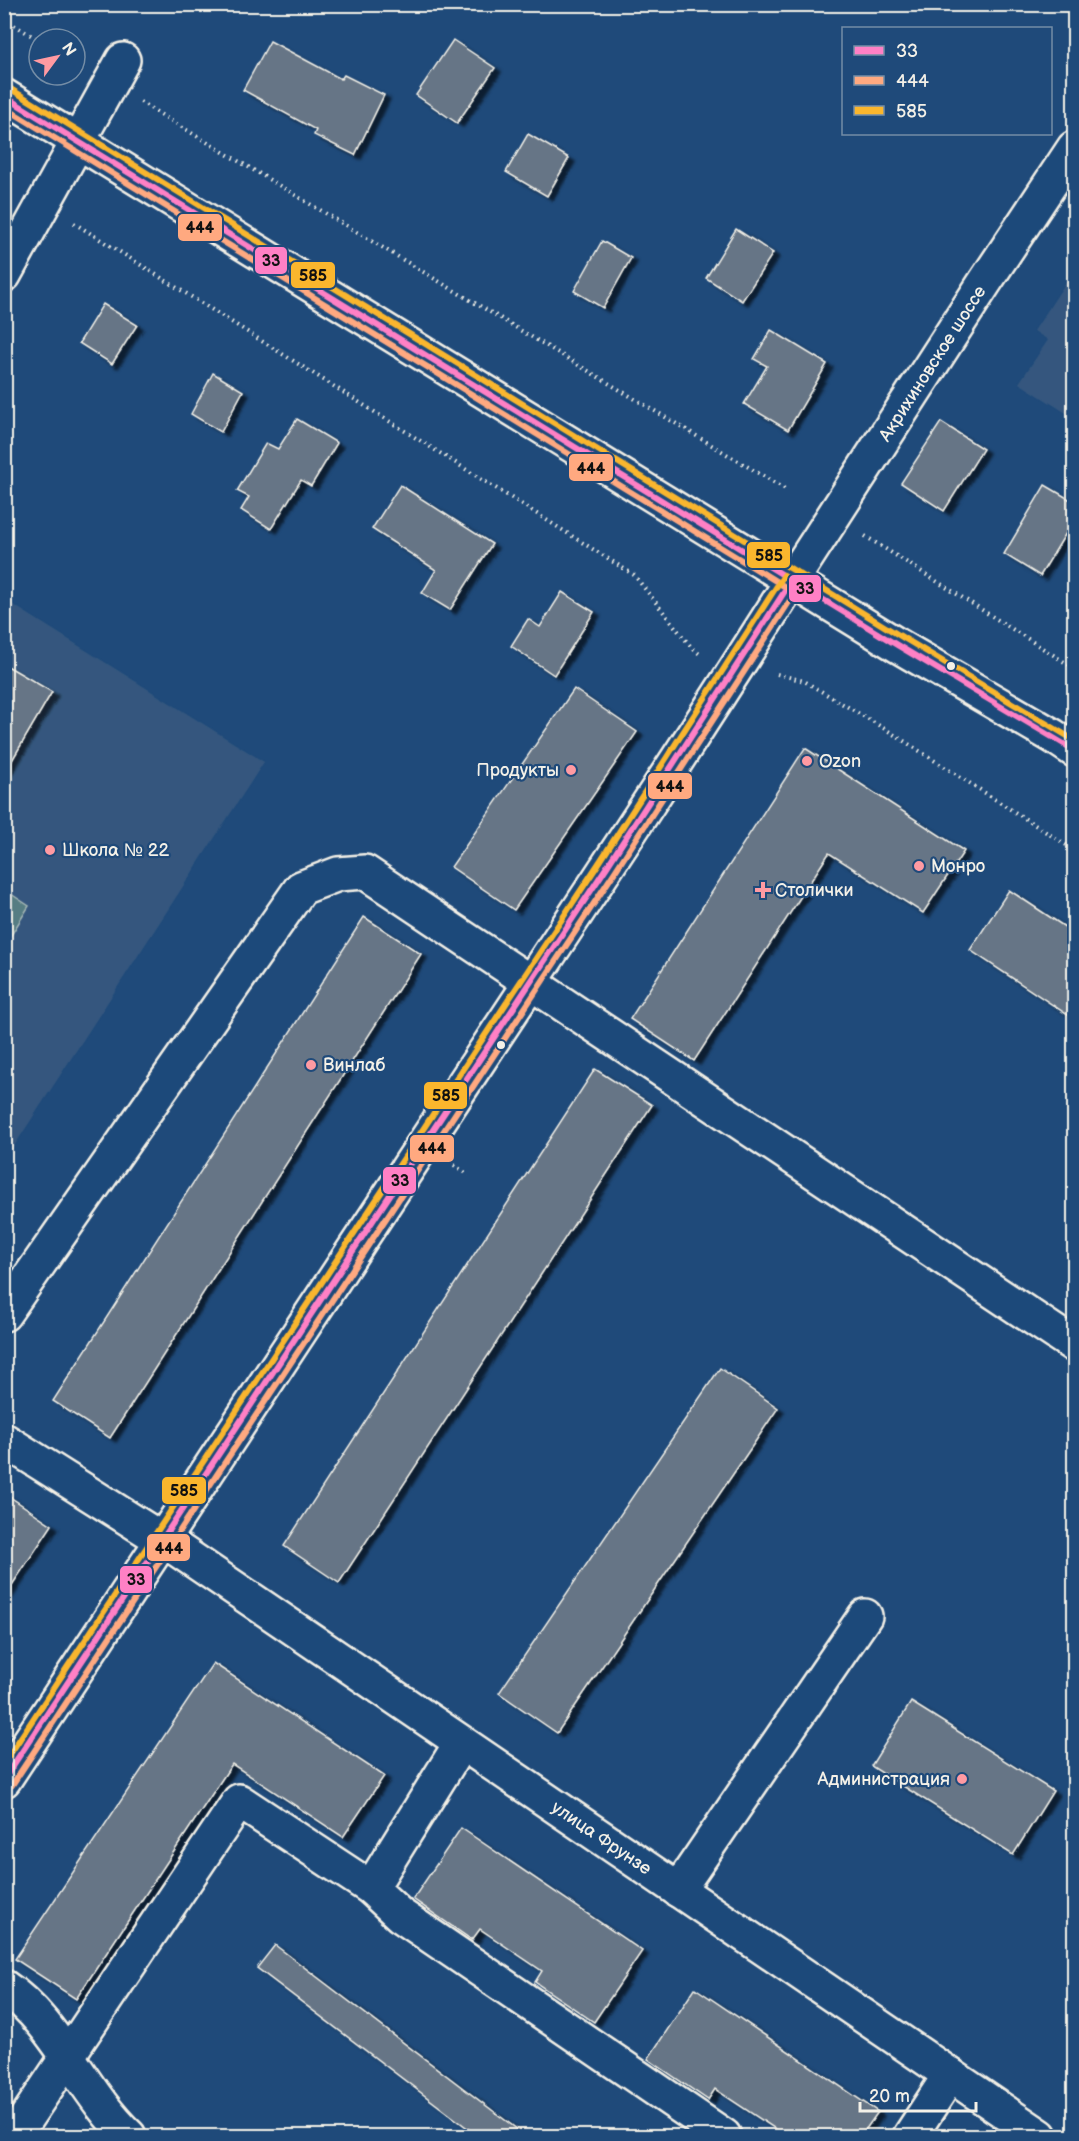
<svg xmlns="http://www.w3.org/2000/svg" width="1079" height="2141" font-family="'Balsamiq Sans',sans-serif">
	<defs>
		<filter id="shadow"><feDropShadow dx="6" dy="4" stdDeviation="1.5" flood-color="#0009"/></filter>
	</defs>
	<rect width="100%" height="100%" fill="#1f4a7a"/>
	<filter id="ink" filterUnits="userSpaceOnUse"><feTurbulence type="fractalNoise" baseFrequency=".0167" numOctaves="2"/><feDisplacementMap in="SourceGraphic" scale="12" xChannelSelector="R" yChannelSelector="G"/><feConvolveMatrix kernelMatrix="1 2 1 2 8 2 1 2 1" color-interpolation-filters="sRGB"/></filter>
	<g filter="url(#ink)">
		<g fill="#34577e">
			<path d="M1074,270v148l-55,-35 29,-43 -14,-9z"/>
			<path d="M4,599l260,163 -259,398h-1z"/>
		</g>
		<path fill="#577d83" stroke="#a6b7b6" stroke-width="1.5" d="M5,890l24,16 -24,39z"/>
		<g fill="#667586" stroke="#f4f1e8" stroke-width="1.5" filter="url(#shadow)">
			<path d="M453,40l42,28 -38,55 -41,-28z"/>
			<path d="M270,41l71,38 3,-4 40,20 -29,60 -41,-20 2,-5 -73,-40z"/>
			<path d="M528,134l41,24 -22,38 -41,-24z"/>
			<path d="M736,229l37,24 -31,48 -36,-23z"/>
			<path d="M602,241l29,17 -28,50 -29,-17z"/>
			<path d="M103,304l34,21 -25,39 -33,-21z"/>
			<path d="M771,330l56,34 -39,66 -44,-26 23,-38 -13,-7z"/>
			<path d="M213,373l30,18 -22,41 -30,-18z"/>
			<path d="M297,419l40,24 -26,43 -10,-6 -30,49 -30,-19 8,-13 -12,-6 29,-48 12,6z"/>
			<path d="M941,422l42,27 -39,62 -43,-28z"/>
			<path d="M400,485l92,59 -42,66 -28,-17 14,-23 -64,-41z"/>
			<path d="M1045,485l29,17v18l-34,56 -36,-22z"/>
			<path d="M562,592l32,20 -40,63 -43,-29 17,-27 12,8z"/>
			<path d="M4,664l48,28 -48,82z"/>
			<path d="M574,689l63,43 -123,178 -63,-43z"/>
			<path d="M805,748l159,103 -41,62 -94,-60 -135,208 -64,-42z"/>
			<path d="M1009,890l65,43v86l-104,-69z"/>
			<path d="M364,917l57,37 -311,484 -57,-37z"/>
			<path d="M595,1069l57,36 -313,478 -55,-37z"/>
			<path d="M720,1368l58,40 -221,325 -58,-40z"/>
			<path d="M4,1493l48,32 -48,72z"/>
			<path d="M213,1663l171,113 -41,61 -111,-73 -156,235 -61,-40z"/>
			<path d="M911,1702l142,89 -40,64 -142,-89z"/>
			<path d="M461,1828l181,123 -48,71 -59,-40 7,-11 -62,-42 -8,11 -59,-41z"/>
			<path d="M275,1945l251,191h-48l-221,-168z"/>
			<path d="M695,1988l183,124 -17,24h-75l-71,-47 -7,11 -60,-41z"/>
		</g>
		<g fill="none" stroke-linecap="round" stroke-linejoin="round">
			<defs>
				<g id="minor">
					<path d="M4,275l119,-215"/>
					<path d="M4,1314l297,-426 37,-14 27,-2 709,473"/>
					<path id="s1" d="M4,1440l176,111 860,585"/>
					<path d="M4,1780c139,-211 278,-422 417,-632 125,-189 251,-377 371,-568"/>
					<path d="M371,1888l90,-145"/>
					<path d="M678,1890l187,-274"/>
					<path d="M4,1987c52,34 79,106 125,149"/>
					<path d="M14,2136l225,-335 132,87 29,27 324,221"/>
					<path d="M910,2136l40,-61"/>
				</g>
				<g id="major">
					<path d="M4,96l893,549 156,91 21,14"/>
					<path id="s2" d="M792,580l193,-298 89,-134"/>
				</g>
			</defs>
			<use href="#minor" stroke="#f4f1e8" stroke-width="38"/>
			<use href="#major" stroke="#f4f1e8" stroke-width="38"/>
			<g stroke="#f4f1e8" stroke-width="4" stroke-dasharray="1.5 4.5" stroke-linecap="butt">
				<path d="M4,19l35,21"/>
				<path d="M140,102l645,387"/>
				<path d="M4,181l9,5"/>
				<path d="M74,223l560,352 58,73 9,7"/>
				<path d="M865,536l209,132"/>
				<path d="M777,674l27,7 86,51 184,118"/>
				<path d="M454,1165l15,10"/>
			</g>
			<use href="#minor" stroke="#1f4a7a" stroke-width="33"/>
			<use href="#major" stroke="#1f4a7a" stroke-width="33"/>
			<defs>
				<g id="bus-1">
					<path d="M4,96l893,549 177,105"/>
					<path d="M4,1779l604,-914 184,-285"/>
				</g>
				<g id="bus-2">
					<path d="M4,107l783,481"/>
					<path d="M12,1785l604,-915 184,-285"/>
				</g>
				<g id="bus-3">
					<path d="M9,88l893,549 172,103"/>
					<path d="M4,1763l597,-903 183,-285"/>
				</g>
			</defs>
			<use href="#bus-1" stroke="#1f4a7a" stroke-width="10"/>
			<use href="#bus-2" stroke="#1f4a7a" stroke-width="10"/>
			<use href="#bus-3" stroke="#1f4a7a" stroke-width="10"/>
			<use href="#bus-1" stroke="#ff80c5" stroke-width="6"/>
			<use href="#bus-2" stroke="#ffa980" stroke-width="6"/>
			<use href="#bus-3" stroke="#fab62d" stroke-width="6"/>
		</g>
	</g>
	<g fill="#f4f1e8" stroke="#1f4a7a" stroke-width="2">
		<circle cx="951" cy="666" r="5"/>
		<circle cx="501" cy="1045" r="5"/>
	</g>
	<g fill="#ff9aa2" stroke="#1f4a7a" stroke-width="2">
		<circle cx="807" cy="761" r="6"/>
		<circle cx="571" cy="770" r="6"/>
		<circle cx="50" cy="850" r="6"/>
		<circle cx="919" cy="866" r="6"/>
		<path d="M760 881h6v6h6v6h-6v6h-6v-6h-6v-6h6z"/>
		<circle cx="311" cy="1065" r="6"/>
		<circle cx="962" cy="1779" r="6"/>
	</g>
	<g text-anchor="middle" stroke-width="4.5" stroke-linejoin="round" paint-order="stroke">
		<g font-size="18" fill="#f4f1e8" stroke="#1f4a7a">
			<text dy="6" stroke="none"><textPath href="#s2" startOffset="258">Акрихиновское шоссе</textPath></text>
			<text dy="6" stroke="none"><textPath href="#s1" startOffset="718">улица Фрунзе</textPath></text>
		</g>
		<g font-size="18" fill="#f4f1e8" stroke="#1f4a7a" text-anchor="start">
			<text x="819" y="767">Ozon</text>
			<text x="559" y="776" text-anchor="end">Продукты</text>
			<text x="62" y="856">Школа № 22</text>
			<text x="931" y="872">Монро</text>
			<text x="775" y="896">Столички</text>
			<text x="323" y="1071">Винлаб</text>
			<text x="950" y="1785" text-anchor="end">Администрация</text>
		</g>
	</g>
	<g stroke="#1f4a7a" stroke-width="2">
		<rect x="177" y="213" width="46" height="29" rx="6" fill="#ffa980"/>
		<rect x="254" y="246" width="34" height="29" rx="6" fill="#ff80c5"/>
		<rect x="290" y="261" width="46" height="28" rx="6" fill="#fab62d"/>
		<rect x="568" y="453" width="46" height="29" rx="6" fill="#ffa980"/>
		<rect x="746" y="541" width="45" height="28" rx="6" fill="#fab62d"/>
		<rect x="788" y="574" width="34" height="29" rx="6" fill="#ff80c5"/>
		<rect x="647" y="772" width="46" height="28" rx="6" fill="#ffa980"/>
		<rect x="423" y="1081" width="45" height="29" rx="6" fill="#fab62d"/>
		<rect x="409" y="1134" width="46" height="29" rx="6" fill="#ffa980"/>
		<rect x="382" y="1166" width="35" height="29" rx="6" fill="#ff80c5"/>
		<rect x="161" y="1476" width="46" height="29" rx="6" fill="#fab62d"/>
		<rect x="146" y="1533" width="45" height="29" rx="6" fill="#ffa980"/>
		<rect x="119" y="1565" width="34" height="29" rx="6" fill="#ff80c5"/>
	</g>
	<g font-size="16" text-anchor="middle" font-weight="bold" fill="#111">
		<text x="200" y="233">444</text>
		<text x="271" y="266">33</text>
		<text x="313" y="281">585</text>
		<text x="591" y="474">444</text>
		<text x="769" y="561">585</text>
		<text x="805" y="594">33</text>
		<text x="670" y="792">444</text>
		<text x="446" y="1101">585</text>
		<text x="432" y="1154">444</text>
		<text x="400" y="1186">33</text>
		<text x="184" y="1496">585</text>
		<text x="169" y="1554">444</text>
		<text x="136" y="1585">33</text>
	</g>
	<rect width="1079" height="2141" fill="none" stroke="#1f4a7a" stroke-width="24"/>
	<rect x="12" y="12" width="1055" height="2117" fill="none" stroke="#f4f1e8" stroke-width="2" filter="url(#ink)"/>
	<rect x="842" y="27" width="210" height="108" fill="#1f4a7a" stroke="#748da6" stroke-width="1.5"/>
	<rect x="854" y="46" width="30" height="9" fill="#ff80c5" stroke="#748da6" stroke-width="1.5"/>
	<text x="896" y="57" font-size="18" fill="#f4f1e8">33</text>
	<rect x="854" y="76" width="30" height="9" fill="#ffa980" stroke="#748da6" stroke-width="1.5"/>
	<text x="896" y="87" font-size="18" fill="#f4f1e8">444</text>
	<rect x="854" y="106" width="30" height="9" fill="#fab62d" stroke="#748da6" stroke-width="1.5"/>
	<text x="896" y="117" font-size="18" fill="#f4f1e8">585</text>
	<g transform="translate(57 57) rotate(57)"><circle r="28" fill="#1f4a7a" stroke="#748da6" stroke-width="1.5"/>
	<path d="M0-4.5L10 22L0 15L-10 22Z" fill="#ff9aa2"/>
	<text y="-9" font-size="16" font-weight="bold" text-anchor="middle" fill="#f4f1e8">N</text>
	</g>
	<path d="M860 2102v9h116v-9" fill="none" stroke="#f4f1e8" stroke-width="3"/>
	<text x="869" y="2102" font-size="18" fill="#f4f1e8" stroke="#1f4a7a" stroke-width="4.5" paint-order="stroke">20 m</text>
</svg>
